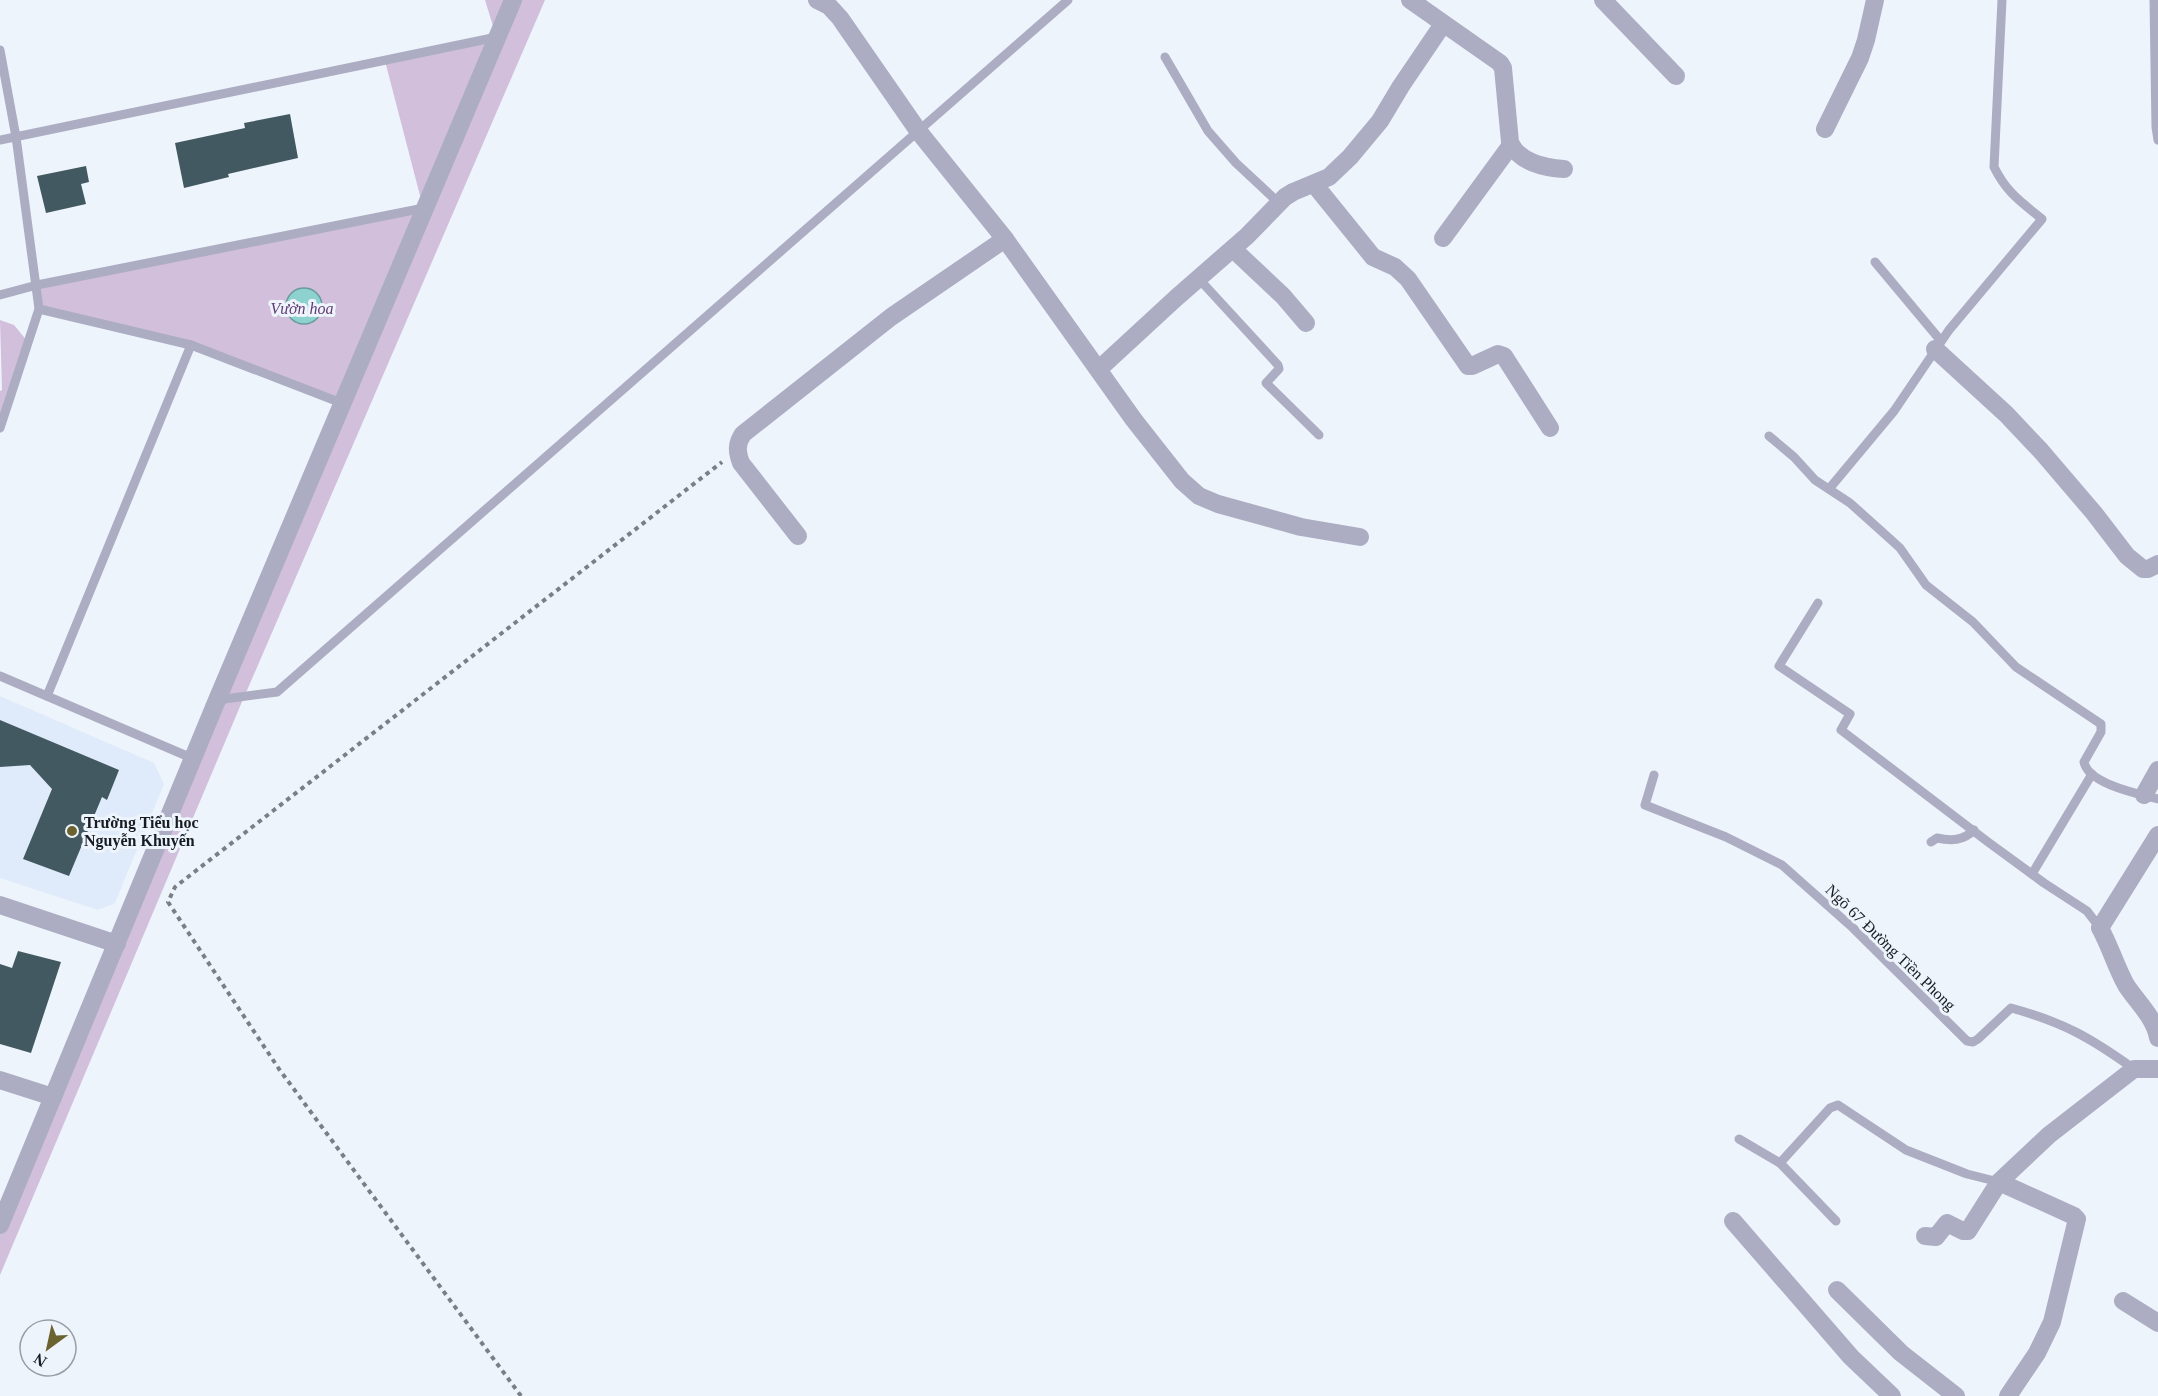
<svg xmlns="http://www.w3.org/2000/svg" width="2158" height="1396" font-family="Georgia,serif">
	<rect width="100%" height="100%" fill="#eef4fb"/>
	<path fill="#dfebfa" d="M0,696l154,67 10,21 -49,119 -17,7 -98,-32z"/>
	<g fill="#d2bfdb">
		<path d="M485,0h27l-16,36z"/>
		<path d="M516,0h29l-300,695 -26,4 125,-296 -153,-59 -151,-35 -3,-23 387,-78z"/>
		<path d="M496,38l-73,169 -38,-146z"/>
		<path d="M0,320l14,5 14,17 -28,83v-34l2,-1z"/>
		<path d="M244,697l-244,578v-49l218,-525z"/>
	</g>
	<circle fill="#8dd2ce" stroke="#6a9b9a" stroke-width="1.5" cx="304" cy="306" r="18"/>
	<g fill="#435961">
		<path d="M290,114l8,44 -70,16 1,3 -45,11 -9,-45 70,-15 -1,-5z"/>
		<path d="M86,166l3,16 -8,2 5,20 -40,9 -9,-37z"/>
		<path d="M0,720l119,50 -12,30 -5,-3 -33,79 -46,-17 29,-70 -22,-24 -30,2z"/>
		<path d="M18,951l43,11 -30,91 -31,-9v-80l12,4z"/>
	</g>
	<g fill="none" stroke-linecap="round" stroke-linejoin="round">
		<path stroke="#797f85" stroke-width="4" stroke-dasharray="4.5 4.5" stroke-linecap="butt" d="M521,1396l-242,-327 -111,-167 7,-15 547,-425"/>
		<g stroke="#acadc3" stroke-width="9">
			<path d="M2154,0l2,127 2,13"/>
			<path d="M0,50l16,87 23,172 -39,119"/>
			<path d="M1165,57l43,74 28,32 43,40"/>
			<path d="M0,140l497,-103"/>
			<path d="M1875,262l66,79"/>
			<path d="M1199,279l79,86 1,4 -13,14 53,52"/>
			<path d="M0,295l37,-10 387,-77"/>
			<path d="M39,309l152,36 153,59"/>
			<path d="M1769,436l25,21 21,23 35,23 39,35 11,10 26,37 47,37 43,45 85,57v8l-17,30c4,22 55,32 74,37"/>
			<path d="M1829,489l65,-78 55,-81 93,-111c-22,-18 -35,-26 -48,-52l8,-167"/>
			<path d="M1818,603l-39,63 71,48 -9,16 147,112 56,41 43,28 13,17"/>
			<path d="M0,676l194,83"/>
			<path d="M47,696l144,-351"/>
			<path d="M217,700l60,-8 791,-692"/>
			<path d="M1654,775l-9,30 81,32 56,28 71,63 114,113 6,1 5,-3 33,-31c52,14 80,30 123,61"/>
			<path d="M1931,842l6,-4c14,3 26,3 37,-8"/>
			<path d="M2032,874l60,-100"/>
			<path d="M1739,1139l41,24"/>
			<path d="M1836,1221l-56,-58 50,-55 8,-3 68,45 61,24 32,8"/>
		</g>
		<g stroke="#acadc3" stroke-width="18">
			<path d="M817,0l12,6 11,12 79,114 86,107 129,181 48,61 17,15 19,8 83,23 59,10"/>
			<path d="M1410,0l90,63 3,5 7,74c8,20 35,26 54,27"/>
			<path d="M1603,0l73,76"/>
			<path d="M1825,129l35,-71 6,-18 9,-40"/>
			<path d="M1314,184l59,73 22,10 13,12 60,87h4l26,-12 6,2 46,72"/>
			<path d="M1443,238l68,-93"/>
			<path d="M1233,249l50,47 23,27"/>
			<path d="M1935,349l71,65 35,37 53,62 33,43 16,13h5l10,-5"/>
			<path d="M1099,369l77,-71 71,-62 38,-39 8,-5 36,-15 21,-20 30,-36 21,-35 42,-62"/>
			<path d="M798,536l-57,-73c-4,-11 -5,-19 2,-29l148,-117 114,-78"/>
			<path d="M2144,795l14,-25"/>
			<path d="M2158,835l-58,93c10,18 16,39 26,57 11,17 29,33 32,53"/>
			<path d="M0,905l117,39"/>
			<path d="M0,1080l53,17"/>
			<path d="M1733,1221l118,136 41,39"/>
			<path d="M0,1225l217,-525 296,-700"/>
			<path d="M1925,1236l11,1 11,-14 16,8h5l31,-49"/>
			<path d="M1837,1290l64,63 55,43"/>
			<path d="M2123,1301l35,22"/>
			<path d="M2008,1396l29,-43 15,-31 25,-103 -3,-3 -75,-34 50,-47 85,-66h24"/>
		</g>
	</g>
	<circle fill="#6b632f" stroke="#eef4fb" stroke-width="2" cx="72" cy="831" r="6"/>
	<g text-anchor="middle" stroke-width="6" stroke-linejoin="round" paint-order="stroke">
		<g font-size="16" font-style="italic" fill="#623b72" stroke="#eef4fb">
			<text x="302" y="314">Vườn hoa</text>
		</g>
		<g font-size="16" font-weight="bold" fill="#171c22" stroke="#eef4fb" text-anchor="start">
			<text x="84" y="828">Trường Tiểu học<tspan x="84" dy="18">Nguyễn Khuyến</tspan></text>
		</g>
		<g font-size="16" fill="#171c22" stroke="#eef4fb">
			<text transform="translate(1891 947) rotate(44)" y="6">Ngõ 67 Đường Tiền Phong</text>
		</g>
	</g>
	<g transform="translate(48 1348) rotate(213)"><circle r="28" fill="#eef4fb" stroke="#989ea4" stroke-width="1.5"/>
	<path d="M0-4.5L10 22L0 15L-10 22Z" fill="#6b632f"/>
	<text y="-9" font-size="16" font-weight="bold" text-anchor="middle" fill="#171c22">N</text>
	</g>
</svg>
